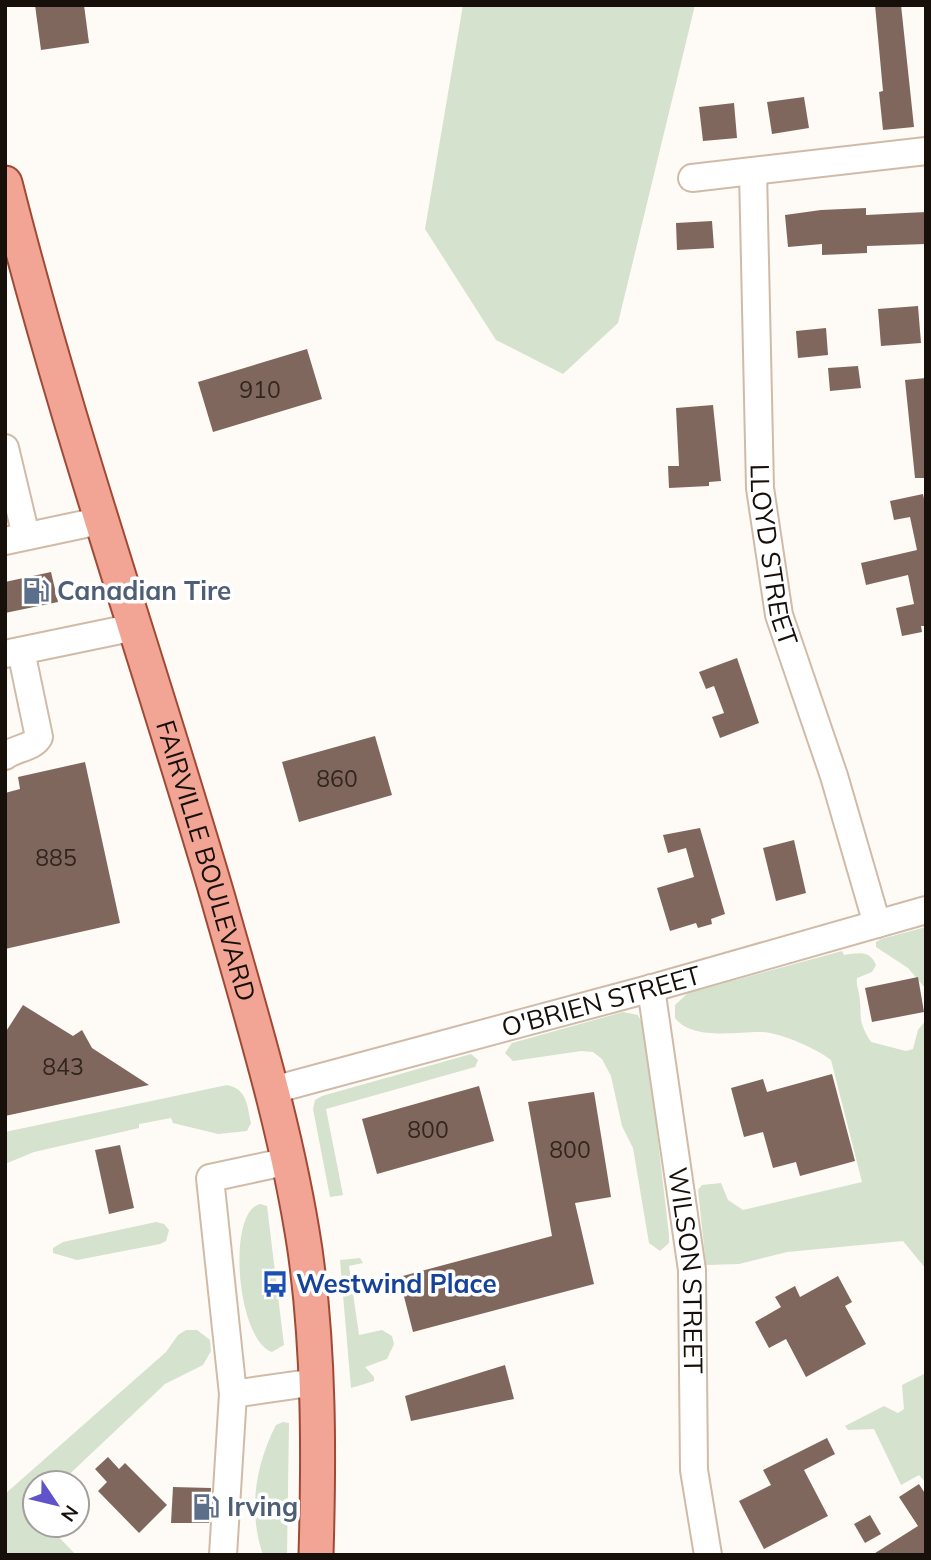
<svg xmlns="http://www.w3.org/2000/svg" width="931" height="1560" font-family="Mulish,sans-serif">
	<rect width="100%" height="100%" fill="#fefaf6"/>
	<g fill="#d5e2cd">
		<path d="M463,5h232l-77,318 -55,51 -67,-34 -71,-111z"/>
		<path d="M926,927v62l-18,-21 -32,-21v-5l5,-3z"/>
		<path d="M842,951l2,4c14,-2 26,-5 32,10l-4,7 -15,6c-1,7 1,10 2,16 4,25 -3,24 12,48l35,9 7,-2 5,-19 8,-10v249l-23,-28 -116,11 -48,12 -33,1 -8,-75 4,-5 19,-2 7,17 15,10 119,-28 -31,-122c-14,-11 -53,-29 -72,-28 -24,0 -67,8 -84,-14v-13l13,-12z"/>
		<path d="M623,1012l15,3 7,14 24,206v8l-9,8 -11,-8 -16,-95 -11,-22 -11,-50 -9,-17 -9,-7 -12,-1 -68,10 -8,-8 7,-10z"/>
		<path d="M471,1054l7,6 -3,7 -149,42 17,86 -13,2 -17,-88 2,-9 7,-4z"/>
		<path d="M227,1085c20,4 20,20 24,38l-4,8 -29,3 -45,-11 -2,-5 -32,6v4l-105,24 -29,12v-32z"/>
		<path d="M260,1204l7,2 17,139 -12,7c-35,-11 -46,-140 -12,-148z"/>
		<path d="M156,1222l8,2 5,6 -3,11 -6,3 -83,16 -24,-7v-5l10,-6z"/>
		<path d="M360,1258l3,5 -14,3 10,69 23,-5 10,6 2,8 -7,15 -22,8 9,10v4l-23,7 -11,-128z"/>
		<path d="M186,1330h11l13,10 1,11 -8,14 -38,19 -105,99h-25v24l-8,8 18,19 6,-5 25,26h-71v-61l161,-142 12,-17z"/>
		<path d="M926,1373v110l-7,-8 -18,10 -27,-56 -26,1 -3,-4 39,-20 14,7 6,-4 -2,-24z"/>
		<path d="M283,1422l6,1 -2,132h-24c-15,-44 -8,-89 13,-130z"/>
	</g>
	<g fill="#80675d">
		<path d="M35,5h49l5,38 -48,7z"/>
		<path d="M875,5h26l13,122 -31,3 -4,-38 4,-1z"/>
		<path d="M804,97l5,31 -37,6 -5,-32z"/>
		<path d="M734,103l3,35 -34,3 -4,-34z"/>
		<path d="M866,208v7l60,-3v32l-59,2v7l-45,2v-11l-34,3 -3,-32 36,-5z"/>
		<path d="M712,221l2,27 -37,2 -1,-27z"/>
		<path d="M918,306l3,37 -40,3 -3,-37z"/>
		<path d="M826,328l2,27 -30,3 -2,-27z"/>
		<path d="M307,349l15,50 -109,33 -15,-50z"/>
		<path d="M858,366l3,22 -31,3 -2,-23z"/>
		<path d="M926,378v100h-11l-10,-98z"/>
		<path d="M713,405l8,76 -12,1v4l-40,2 -1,-22h11l-3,-58z"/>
		<path d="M923,494l3,14v118h-5l1,6 -20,4 -6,-28 18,-4 -6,-29 -42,10 -5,-22 56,-13 -7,-33 -16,3 -4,-19z"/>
		<path d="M51,572l7,30 -53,11v-31z"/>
		<path d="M737,658l22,65 -39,15 -8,-21 12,-4 -10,-27 -8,3 -7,-17z"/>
		<path d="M375,736l17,59 -93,27 -17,-60z"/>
		<path d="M85,762l35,161 -115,26v-156l15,-4 -2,-12z"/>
		<path d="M700,828l25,86 -14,5 1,5 -14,4 -2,-5 -26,8 -13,-43 37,-11 -8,-29 -18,5 -5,-18z"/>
		<path d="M794,840l12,53 -30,8 -13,-53z"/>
		<path d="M918,977l6,35 -52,10 -7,-34z"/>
		<path d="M23,1005l50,31 9,-6 10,18 57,37 -144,31v-83z"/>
		<path d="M832,1074l23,87 -55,15 -4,-14 -23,6 -10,-36 -19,5 -13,-49 32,-9 4,13z"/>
		<path d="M479,1086l15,55 -117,33 -15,-55z"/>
		<path d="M594,1092l17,105 -36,6 19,81 -181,48 -14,-55 153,-41 -24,-134z"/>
		<path d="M120,1145l14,63 -25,6 -14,-64z"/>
		<path d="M838,1276l14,26 -7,4 21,38 -60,33 -20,-38 -17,9 -14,-26 26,-15 -6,-10 20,-11 5,11z"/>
		<path d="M505,1365l9,34 -103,22 -6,-25z"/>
		<path d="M827,1438l8,16 -31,16 24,46 -64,33 -25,-48 32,-16 -8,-15z"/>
		<path d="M108,1457l11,12 6,-6 42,42 -28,28 -41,-42 9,-9 -12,-13z"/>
		<path d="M919,1484l7,11v60h-54l46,-29 -19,-29z"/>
		<path d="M173,1487l38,1 -2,35h-38z"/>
		<path d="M870,1515l11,19 -16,9 -11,-19z"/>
	</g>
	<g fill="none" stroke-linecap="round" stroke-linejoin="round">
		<defs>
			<g id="minor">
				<path id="s1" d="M753,171l7,317 19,127 55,161 43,148"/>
				<path d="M692,178l234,-27"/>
				<path d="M5,448l21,88"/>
				<path d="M5,541l94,-20"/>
				<path d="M5,654l130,-27"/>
				<path d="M5,756c10,-8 28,-8 34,-19l-18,-86"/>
				<path id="s2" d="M651,988l41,282 2,200 14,85"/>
				<path id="s3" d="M273,1090l383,-103 270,-77"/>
				<path d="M233,1394l83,-12"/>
				<path d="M223,1555l10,-161 -23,-216 79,-17"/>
			</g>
			<g id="major">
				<path id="s4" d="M5,183c61,242 143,476 213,715 33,117 69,232 87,352 14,100 14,203 11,305"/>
			</g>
		</defs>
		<use href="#minor" stroke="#d0bba8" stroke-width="30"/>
		<use href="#major" stroke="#a04a36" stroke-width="37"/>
		<use href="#minor" stroke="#fff" stroke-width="26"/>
		<use href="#major" stroke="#f2a595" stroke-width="33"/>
	</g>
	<defs>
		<symbol id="fuel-bare" viewBox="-9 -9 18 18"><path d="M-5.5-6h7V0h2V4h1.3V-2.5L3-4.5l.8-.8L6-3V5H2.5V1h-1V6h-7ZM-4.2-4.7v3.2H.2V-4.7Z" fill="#5c6f8a" stroke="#fff" stroke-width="2.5" paint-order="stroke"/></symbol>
		<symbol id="bus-bare" viewBox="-9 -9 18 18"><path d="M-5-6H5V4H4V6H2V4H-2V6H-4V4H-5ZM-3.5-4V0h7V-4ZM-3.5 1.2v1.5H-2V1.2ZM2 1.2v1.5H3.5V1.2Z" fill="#1a4fb4" stroke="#fff" stroke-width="2.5" paint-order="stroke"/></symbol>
	</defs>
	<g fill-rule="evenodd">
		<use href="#fuel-bare" x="17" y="572" width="38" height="38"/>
		<use href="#bus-bare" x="256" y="1265" width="38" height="38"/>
		<use href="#fuel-bare" x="187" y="1488" width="38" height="38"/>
	</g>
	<g text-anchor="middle" stroke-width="7" stroke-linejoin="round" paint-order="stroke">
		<g font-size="23" fill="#31251e">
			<text x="260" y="398">910</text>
			<text x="337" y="787">860</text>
			<text x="56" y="866">885</text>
			<text x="63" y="1075">843</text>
			<text x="428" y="1138">800</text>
			<text x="570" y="1158">800</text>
		</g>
		<g font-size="26" fill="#170f09" stroke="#fff">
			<text dy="9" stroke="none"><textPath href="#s1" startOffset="385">LLOYD STREET</textPath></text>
			<text dy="9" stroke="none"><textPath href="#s4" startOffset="707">FAIRVILLE BOULEVARD</textPath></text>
			<text dy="9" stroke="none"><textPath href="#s3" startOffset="340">O'BRIEN STREET</textPath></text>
			<text dy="9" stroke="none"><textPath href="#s2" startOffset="285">WILSON STREET</textPath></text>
		</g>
		<g font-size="26" font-weight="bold" fill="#4e5e75" stroke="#fff" text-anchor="start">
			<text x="57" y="600">Canadian Tire</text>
			<text x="227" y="1516">Irving</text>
		</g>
		<g font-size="26" font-weight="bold" fill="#164399" stroke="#fff" text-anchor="start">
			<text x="296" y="1293">Westwind Place</text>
		</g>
	</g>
	<rect width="931" height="1560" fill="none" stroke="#170f09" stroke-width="14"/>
	<g transform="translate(56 1504) rotate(125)"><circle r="33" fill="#ffffff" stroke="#a29f9d" stroke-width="2"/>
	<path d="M0-5L12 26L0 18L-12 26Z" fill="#5f52cb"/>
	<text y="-10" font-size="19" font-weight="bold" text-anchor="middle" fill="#170f09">N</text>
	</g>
</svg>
